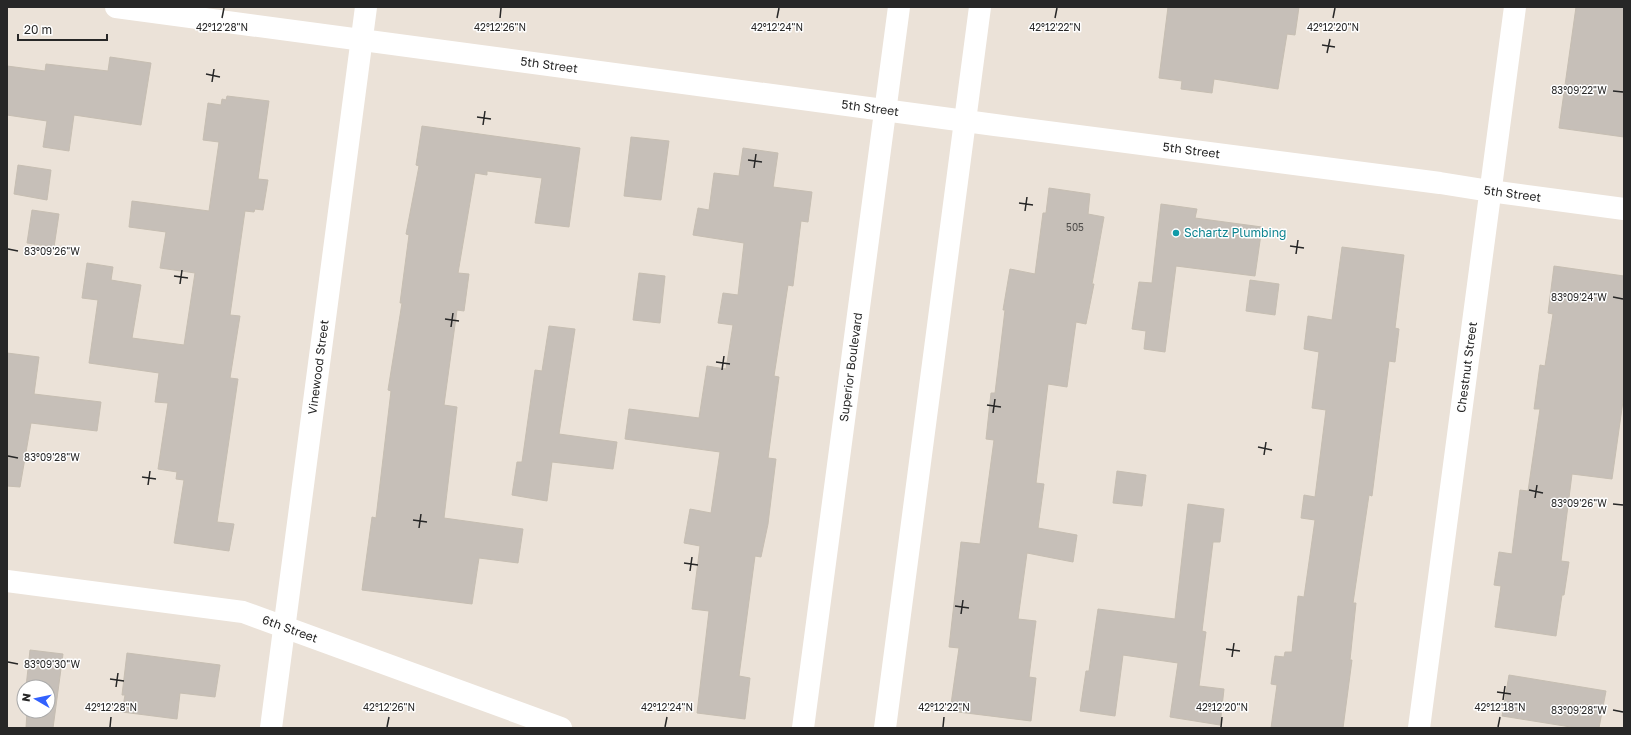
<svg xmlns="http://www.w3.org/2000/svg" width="1631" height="735" font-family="'Golos Text',sans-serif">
	<rect width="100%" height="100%" fill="#ebe2d8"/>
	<g fill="#c6bfb8" stroke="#c6beb2">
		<path d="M1168,7h131l-4,28 -8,-1 -9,55 -64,-10 -2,14 -31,-4 1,-8 -23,-3z"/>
		<path d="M1576,7h48v130l-65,-9z"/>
		<path d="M110,57l41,6 -10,62 -67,-10 -5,36 -26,-4 4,-26 -40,-6v-49l38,5 1,-7 62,7z"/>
		<path d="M227,96l42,5 -11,78 10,1 -5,30 -8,-1 -1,3 -9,-1 -15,104 10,1 -10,62 8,1 -21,143 17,2 -5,27 -55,-8 10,-63 -8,-1 1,-7 -19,-3 10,-66 -13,-1 4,-29 -70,-10 9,-63 -16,-2 5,-35 26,4 -2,13 30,5 -9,53 52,7 11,-72 -35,-5 6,-36 -37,-5 3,-26 77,10 10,-69 -16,-2 5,-37 13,2 1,-6 4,1z"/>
		<path d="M422,126l158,22 -11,79 -34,-4 7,-45 -55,-7v4l-12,-2 -17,100 11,1 -5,37 -7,-1 -13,95 13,2 -13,111 79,11 -5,34 -39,-5 -7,46 -110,-14 10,-73 4,1 15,-127 -3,-1 14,-87h-2l9,-68 -3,-1 13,-68 -3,-1z"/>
		<path d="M631,137l38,4 -8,59 -37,-4z"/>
		<path d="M743,148l35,5 -5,34 39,5 -4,30 -7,-1 -8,65 -5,-1 -14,91 5,1 -11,81 8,1 -8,65 -7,33 -6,-1 -16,120 11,2 -5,41 -48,-6 12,-102 -17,-2 8,-63 -16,-3 6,-34 21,4 9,-61 -95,-13 4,-30 70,9 8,-52 19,3 7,-44 -15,-2 5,-30 15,2 6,-52 -51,-8 5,-27 11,2 5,-37 25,3z"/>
		<path d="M18,165l33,5 -4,30 -33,-6z"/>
		<path d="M1049,188l41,6 -2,20 16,3 -12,67h2l-8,40 -10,-2 -9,65 -19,-3 -12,99 8,1 -6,44 39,7 -4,27 -46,-9 -9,66 18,2 -7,56 7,1 -5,43 -81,-10 9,-63 -10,-1 12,-105 19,2 14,-104 -8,-1 5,-46h4l10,-83h-2l7,-41 25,5 8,-61h3z"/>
		<path d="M1161,204l36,5 -2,9 67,9 -7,49 -79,-10 -11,86 -21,-3 2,-18 -14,-2 7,-47 13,1z"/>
		<path d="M32,210l27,4 -5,33 -27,-4z"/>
		<path d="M1342,247l62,8 -9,73 4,1 -4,33 -6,-1 -17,135 -3,-1 -16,108h3l-6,57h2l-9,68h-72l6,-43 -6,-1 4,-28 9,1 1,-5h7l6,-56 6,1 11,-77 -14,-2 3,-23 11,2 11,-87 -14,-2 7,-56 -15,-3 4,-33 24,4z"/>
		<path d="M1554,266l70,10v118l-12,85 -40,-5 -11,87 8,1 -5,33h-2l-6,41 -61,-9 6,-41 -7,-1 5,-33 13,2 8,-64 8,1 12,-82h-6l6,-44 5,1 8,-52 -5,-1z"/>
		<path d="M639,273l26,3 -5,47 -27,-3z"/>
		<path d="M1250,280l29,4 -4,31 -29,-4z"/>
		<path d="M549,326l26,3 -16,105 58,8 -4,27 -61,-7 -5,39 -35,-6 5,-33h5l13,-92 7,1z"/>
		<path d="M7,353l32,4 -5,37 67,8 -4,29 -66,-8 -11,64 -13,-1z"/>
		<path d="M1117,471l29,4 -4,31 -29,-3z"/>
		<path d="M1188,504l36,5 -4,33h-7l-11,89 4,1 -7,54 25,3 -4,36 -50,-8 8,-54 -55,-8 -8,61 -35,-5 6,-40h3l9,-62 77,10z"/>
		<path d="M30,650l33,4 -10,74h-27l1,-17h21v-24h-22z"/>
		<path d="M127,653l93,12 -5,32 -35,-4 -3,26 -55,-7 3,-17h-3z"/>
		<path d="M1509,675l97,16 -7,37h-22l-75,-12z"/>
	</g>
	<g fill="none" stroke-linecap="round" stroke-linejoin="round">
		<g stroke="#fff" stroke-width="22">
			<path id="s1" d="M116,7l879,118 445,58 50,8 134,18"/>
			<path id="s2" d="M7,581l236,31 318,116"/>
			<path id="s3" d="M271,728l95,-721"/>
			<path id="s4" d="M803,728l96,-721"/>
			<path d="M885,728l95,-721"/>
			<path id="s5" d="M1419,728l96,-721"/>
		</g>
	</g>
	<path fill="none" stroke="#272727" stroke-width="1.5" d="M222,18l2,-10M500,18l1,-10M777,18l2,-10M1055,18l2,-10M1333,18l2,-10M1322,45l13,2M1327,53l3,-14M206,74l14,3M212,82l2,-13M1613,91l10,1M477,117l14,2M483,125l2,-14M748,160l14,2M754,168l2,-14M1019,203l14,2M1025,211l2,-14M1290,246l14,2M8,249l10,2M1296,254l2,-14M174,276l14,2M180,284l2,-14M1613,297l10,2M445,319l14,2M451,327l2,-14M716,362l14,2M722,370l2,-14M987,405l14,2M993,413l2,-14M1258,447l14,3M1264,455l2,-13M8,456l10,2M142,477l14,2M148,485l2,-14M1529,490l14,3M1535,498l2,-13M1613,504l10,1M413,520l14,2M419,528l2,-14M684,563l14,2M690,571l2,-14M955,606l14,2M961,614l2,-14M1226,649l14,2M1232,657l2,-14M8,662l10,2M110,679l14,2M116,687l2,-14M1497,692l14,2M1503,700l2,-14M1613,710l10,2M110,727l1,-10M387,727l2,-10M665,727l2,-10M943,727l1,-10M1221,727l1,-10M1498,727l2,-10"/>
	<circle fill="#0f9aa8" stroke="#fff" stroke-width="1.5" cx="1176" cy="233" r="4"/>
	<g text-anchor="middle" stroke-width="3" stroke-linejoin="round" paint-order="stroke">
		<g font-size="10" fill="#4f4d4b">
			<text x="1075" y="231">505</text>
		</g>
		<g font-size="12" fill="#272727" stroke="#fff">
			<text dy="4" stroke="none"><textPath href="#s1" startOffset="437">5th Street</textPath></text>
			<text dy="4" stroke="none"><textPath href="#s1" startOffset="761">5th Street</textPath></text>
			<text dy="4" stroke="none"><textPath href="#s1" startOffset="1085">5th Street</textPath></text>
			<text dy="4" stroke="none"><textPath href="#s1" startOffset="1409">5th Street</textPath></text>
			<text dy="4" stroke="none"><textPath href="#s4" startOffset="364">Superior Boulevard</textPath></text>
			<text dy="4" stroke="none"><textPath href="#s5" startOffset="364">Chestnut Street</textPath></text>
			<text dy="4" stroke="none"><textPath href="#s3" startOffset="364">Vinewood Street</textPath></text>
			<text dy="4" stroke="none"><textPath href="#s2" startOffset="288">6th Street</textPath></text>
		</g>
		<g font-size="12" fill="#0d838f" stroke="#fff" text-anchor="start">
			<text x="1184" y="237">Schartz Plumbing</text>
		</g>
	</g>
	<g font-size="10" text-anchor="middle" fill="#272727" stroke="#fff" stroke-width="3" stroke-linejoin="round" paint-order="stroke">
		<text x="222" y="31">42°12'28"N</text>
		<text x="500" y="31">42°12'26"N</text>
		<text x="777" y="31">42°12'24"N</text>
		<text x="1055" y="31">42°12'22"N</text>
		<text x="1333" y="31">42°12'20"N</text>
		<text x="1579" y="94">83°09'22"W</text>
		<text x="52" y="255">83°09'26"W</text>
		<text x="1579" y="301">83°09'24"W</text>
		<text x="52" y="461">83°09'28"W</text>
		<text x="1579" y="507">83°09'26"W</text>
		<text x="52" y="668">83°09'30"W</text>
		<text x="111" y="711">42°12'28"N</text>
		<text x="389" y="711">42°12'26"N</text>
		<text x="667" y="711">42°12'24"N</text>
		<text x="944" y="711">42°12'22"N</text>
		<text x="1222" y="711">42°12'20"N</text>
		<text x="1500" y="711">42°12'18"N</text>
		<text x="1579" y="714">83°09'28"W</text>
	</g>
	<rect width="1631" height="735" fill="none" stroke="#272727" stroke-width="16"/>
	<g transform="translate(36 699) rotate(279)"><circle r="19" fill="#ffffff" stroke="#a9a9a9"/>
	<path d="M0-3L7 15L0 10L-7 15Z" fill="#3261fe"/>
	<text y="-6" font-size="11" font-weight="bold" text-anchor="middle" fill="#272727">N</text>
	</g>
	<path d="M18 34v6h89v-6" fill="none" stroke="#272727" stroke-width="2"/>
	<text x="24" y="34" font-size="12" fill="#272727" stroke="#ffffff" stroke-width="3" paint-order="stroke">20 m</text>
</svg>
